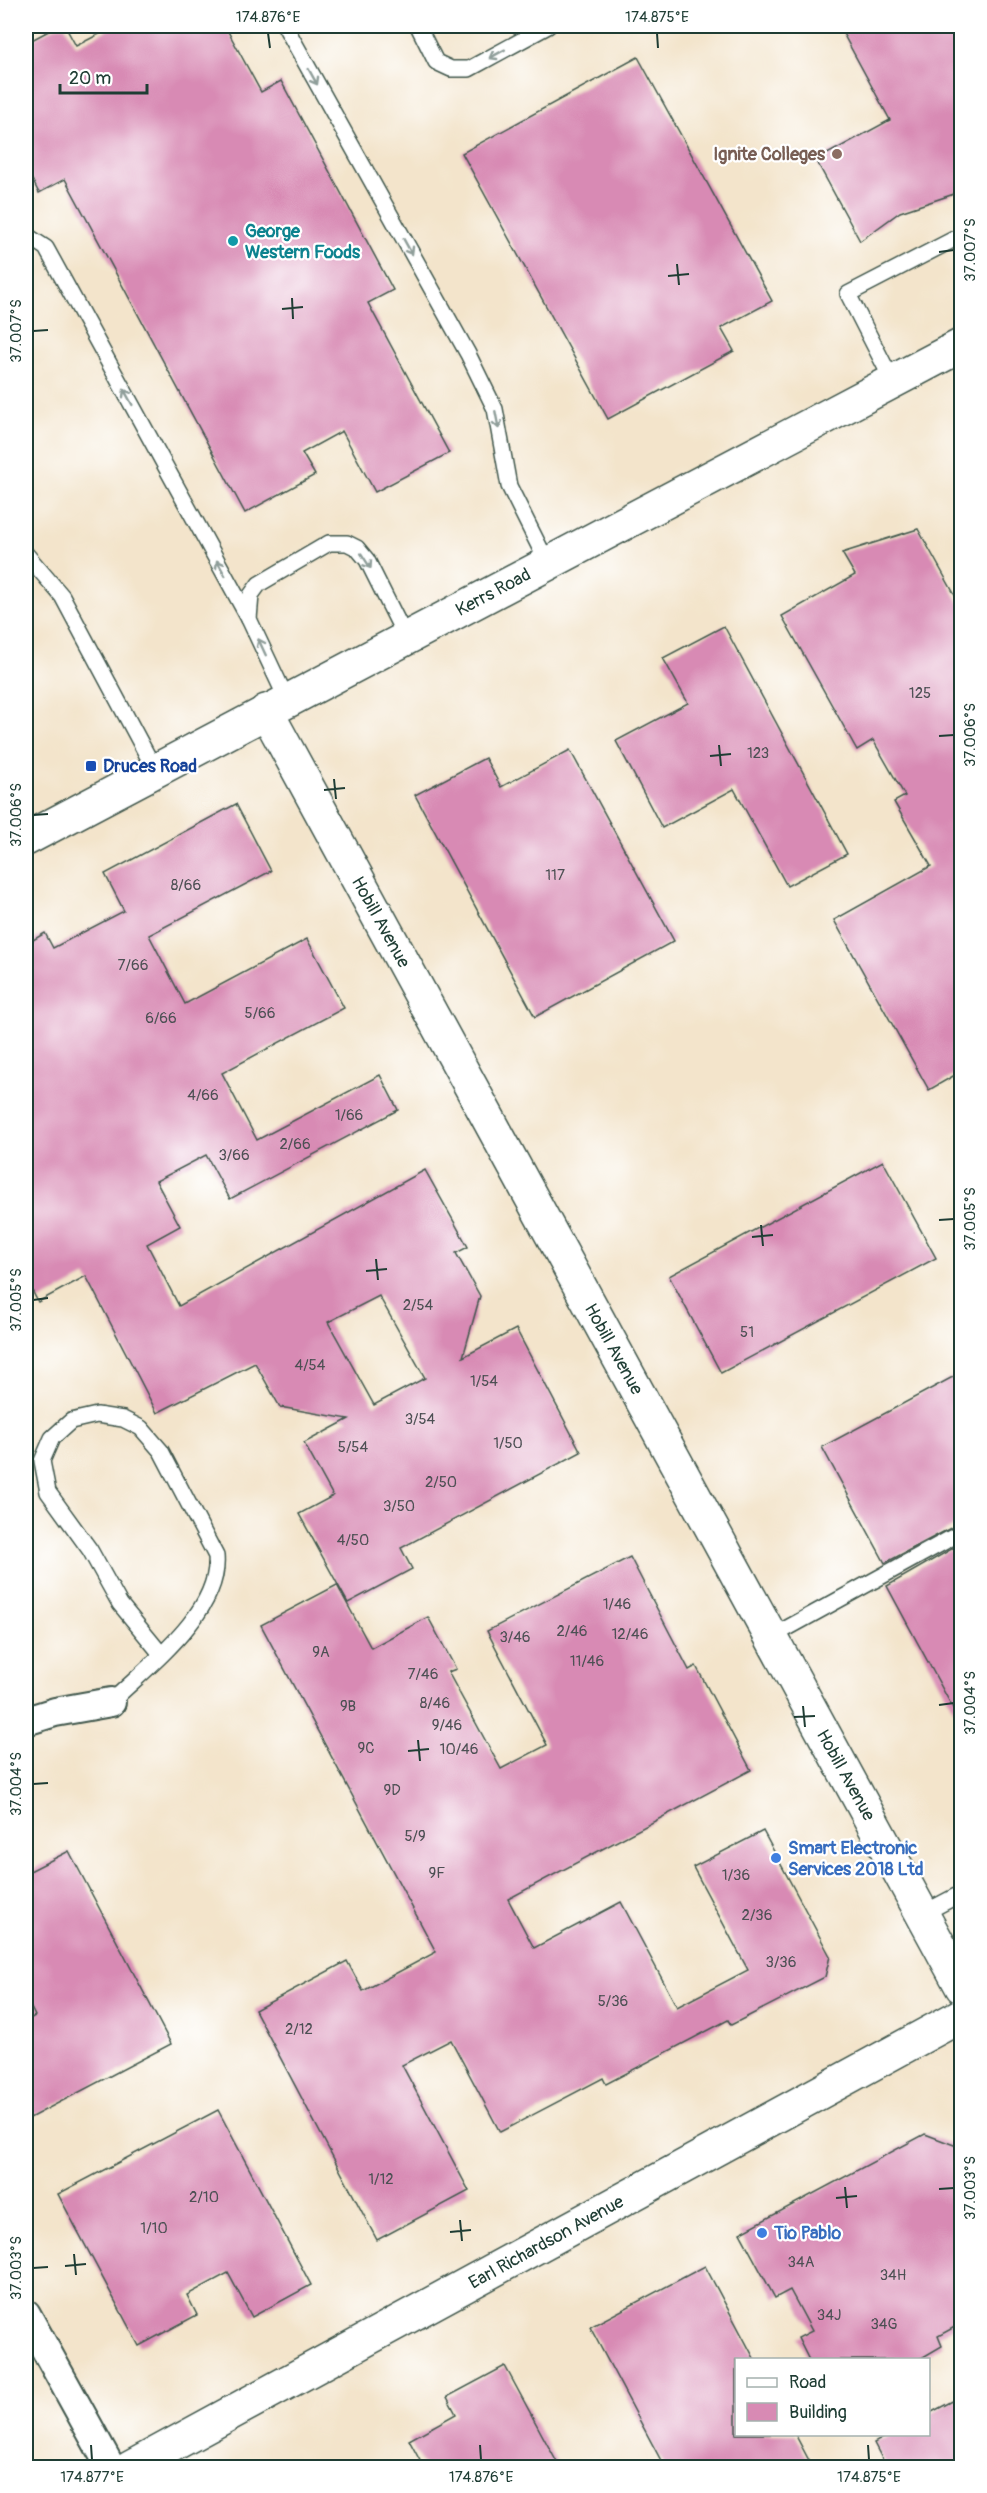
<svg xmlns="http://www.w3.org/2000/svg" width="987" height="2493" font-family="Pangolin,sans-serif">
	<rect width="100%" height="100%" fill="#fff"/>
	<filter id="ink" filterUnits="userSpaceOnUse"><feTurbulence type="fractalNoise" baseFrequency=".0167" numOctaves="2"/><feDisplacementMap in="SourceGraphic" scale="12" xChannelSelector="R" yChannelSelector="G"/><feConvolveMatrix kernelMatrix="1 2 1 2 8 2 1 2 1" color-interpolation-filters="sRGB"/></filter>
	<filter id="wash" filterUnits="userSpaceOnUse"><feTurbulence type="fractalNoise" baseFrequency=".008" numOctaves="4" result="noise"/><feDisplacementMap in="SourceGraphic" scale="24" xChannelSelector="R" yChannelSelector="G"/><feGaussianBlur stdDeviation="1.35" result="paint"/><feColorMatrix in="noise" values="0 0 0 0 0 0 0 0 0 0 0 0 0 0 0 0 0 1.4 0 .05"/><feComposite in="paint" operator="in"/></filter>
	<g filter="url(#wash)">
		<rect width="100%" height="100%" fill="#f3e4cb"/>
		<g id="blocks">
			<g fill="#d88ab4" fill-rule="evenodd">
				<path d="M58,26h7l11,20 39,-20h110l36,66 20,-11 112,209 -25,13 81,150 -74,39 -33,-61 -40,22 13,22 -70,38 -180,-334 -26,14 -13,-25v-125z"/>
				<path d="M839,26h123v160l-11,9 -51,17 -40,29 -44,-81 74,-40z"/>
				<path d="M638,57l134,244 -51,27 13,23 -126,68 -146,-266z"/>
				<path d="M918,529l44,79v463l-33,19 -95,-170 97,-54 -37,-64 11,-6 -32,-56 -16,10 -75,-134 73,-41 -13,-22z"/>
				<path d="M724,626l123,228 -60,32 -53,-97 -72,39 -46,-87 72,-38 -25,-45z"/>
				<path d="M570,750l104,191 -139,76 -120,-222 70,-37 16,29z"/>
				<path d="M236,804l35,67 -122,64 36,69 122,-65 37,69 -122,65 35,67 123,-65 18,35 -168,89 -24,-44 -50,26 24,45 -33,18 32,62 246,-136 43,77 -12,6 24,43 -17,61 53,-28 65,123 -180,96 11,21 -64,34 -49,-89 34,-18 -29,-53 45,-24 -69,-12 -25,-44 -98,50 -71,-137 -48,26 -12,-23v-335l19,-11 8,15 71,-37 -19,-37zM379,1296l46,82 -51,27 -46,-83z"/>
				<path d="M883,1161l53,97 -215,115 -52,-97z"/>
				<path d="M962,1372v150l-77,41 -63,-116z"/>
				<path d="M962,1543v182l-75,-139z"/>
				<path d="M630,1557l59,113 7,-4 55,104 -243,129 26,49 87,-46 56,105 71,-37 -55,-103 70,-36 67,125 -5,21 -94,48 -3,-5 -122,64 -3,-6 -103,54 -49,-92 -49,25 67,126 -92,49 -122,-230 92,-49 16,30 73,-39 -175,-327 76,-40 34,63 57,-31 28,52 -8,3 53,97 46,-24 -60,-114z"/>
				<path d="M69,1851l102,193 -145,76v-99l9,-5 -9,-18v-125z"/>
				<path d="M218,2110l93,175 -59,32 -24,-44 -41,22 10,20 -58,31 -81,-152z"/>
				<path d="M925,2134l37,14v175l-24,13 4,10 -24,14h-109l-11,-22 14,-7 -22,-41 -15,8 -35,-65z"/>
				<path d="M705,2266l50,94h-19v74h59l18,34h-148l-75,-141z"/>
				<path d="M505,2366l55,102h-136l-15,-28 47,-26 -9,-17z"/>
				<path d="M962,2396v72h-75l-13,-25 16,-9h38v-20z"/>
			</g>
		</g>
	</g>
	<g filter="url(#ink)">
		<use href="#blocks" fill-opacity="0" stroke="#3f564b" stroke-width="1.5"/>
		<g fill="none" stroke-linecap="round" stroke-linejoin="round">
			<defs>
				<g id="service">
					<path d="M285,26l183,328 27,55 14,77 39,78"/>
					<path d="M418,26l18,36 15,7h18l79,-43"/>
					<path d="M26,235l20,13 203,371"/>
					<path d="M893,382l-45,-88 114,-59"/>
					<path d="M26,554l36,42 93,174"/>
					<path d="M287,700l-38,-81 2,-24 8,-11 70,-41h18l10,5 10,12 39,78"/>
					<path d="M771,1637l191,-105"/>
					<path d="M111,1702c37,-36 110,-90 105,-146l-55,-105 -20,-23 -18,-9 -26,-4 -26,6 -19,17 -10,23 6,31 42,58 30,54 41,50"/>
					<path d="M922,1914l40,-21"/>
				</g>
				<g id="minor">
					<path d="M26,1721l29,-9 56,-10"/>
					<path d="M26,2314l85,154"/>
				</g>
				<g id="tertiary">
					<path d="M266,711l696,1276"/>
					<path d="M130,2468l832,-453"/>
				</g>
				<path id="secondary" d="M26,839l936,-494"/>
			</defs>
			<use href="#service" stroke="#3f564b" stroke-width="18"/>
			<use href="#minor" stroke="#3f564b" stroke-width="32"/>
			<use href="#tertiary" stroke="#3f564b" stroke-width="36"/>
			<use href="#secondary" stroke="#3f564b" stroke-width="36"/>
			<use href="#service" stroke="#fff" stroke-width="15"/>
			<use href="#minor" stroke="#fff" stroke-width="28"/>
			<use href="#tertiary" stroke="#fff" stroke-width="33"/>
			<use href="#secondary" stroke="#fff" stroke-width="33"/>
		</g>
		<defs><path id="oneway-shaft" d="M-6 0H5M1.5-3L5.5 0L1.5 3" fill="none" stroke-width="1.6" stroke-linecap="round" stroke-linejoin="round" transform="scale(1.5)"/></defs>
		<g stroke="#8f9e9a">
			<use href="#oneway-shaft" transform="translate(497 54) rotate(151)"/>
			<use href="#oneway-shaft" transform="translate(313 77) rotate(61)"/>
			<use href="#oneway-shaft" transform="translate(408 247) rotate(61)"/>
			<use href="#oneway-shaft" transform="translate(128 397) rotate(-119)"/>
			<use href="#oneway-shaft" transform="translate(497 420) rotate(79)"/>
			<use href="#oneway-shaft" transform="translate(366 561) rotate(57)"/>
			<use href="#oneway-shaft" transform="translate(221 568) rotate(-119)"/>
			<use href="#oneway-shaft" transform="translate(262 647) rotate(-115)"/>
		</g>
	</g>
	<path fill="none" stroke="#1f3d34" stroke-width="2" d="M268,33l2,15M657,33l1,15M939,252l15,-2M677,264l2,21M668,276l21,-2M292,298l1,21M282,309l21,-2M33,331l15,-1M939,736l15,-1M719,745l2,21M710,756l21,-2M334,779l2,20M324,790l21,-2M33,815l15,-1M939,1220l15,-1M761,1225l2,21M752,1237l21,-2M376,1259l2,21M366,1271l21,-2M33,1300l15,-2M939,1705l15,-2M803,1706l2,21M794,1717l21,-1M418,1740l2,21M408,1751l21,-2M33,1784l15,-1M845,2187l2,21M939,2189l15,-1M836,2198l21,-2M460,2220l2,21M450,2232l21,-2M74,2254l2,21M65,2266l21,-2M33,2268l15,-1M91,2445l1,15M480,2445l1,15M868,2445l1,15"/>
	<circle fill="#8d6e63" stroke="#fff" stroke-width="2" cx="837" cy="154" r="6"/>
	<circle fill="#0f9aa8" stroke="#fff" stroke-width="2" cx="233" cy="241" r="6"/>
	<rect fill="#1a4fb4" stroke="#fff" stroke-width="2" x="85" y="760" width="12" height="12" rx="3"/>
	<g fill="#3f7fe0" stroke="#fff" stroke-width="2">
		<circle cx="776" cy="1858" r="6"/>
		<circle cx="762" cy="2233" r="6"/>
	</g>
	<g text-anchor="middle" stroke-width="4.5" stroke-linejoin="round" paint-order="stroke">
		<g font-size="15" fill="#4d5054">
			<text x="920" y="698">125</text>
			<text x="758" y="758">123</text>
			<text x="555" y="880">117</text>
			<text x="186" y="890">8/66</text>
			<text x="133" y="970">7/66</text>
			<text x="260" y="1018">5/66</text>
			<text x="161" y="1023">6/66</text>
			<text x="203" y="1100">4/66</text>
			<text x="349" y="1120">1/66</text>
			<text x="295" y="1149">2/66</text>
			<text x="234" y="1160">3/66</text>
			<text x="418" y="1310">2/54</text>
			<text x="747" y="1337">51</text>
			<text x="310" y="1370">4/54</text>
			<text x="484" y="1386">1/54</text>
			<text x="420" y="1424">3/54</text>
			<text x="508" y="1448">1/50</text>
			<text x="353" y="1452">5/54</text>
			<text x="441" y="1487">2/50</text>
			<text x="399" y="1511">3/50</text>
			<text x="353" y="1545">4/50</text>
			<text x="617" y="1609">1/46</text>
			<text x="572" y="1636">2/46</text>
			<text x="630" y="1639">12/46</text>
			<text x="515" y="1642">3/46</text>
			<text x="321" y="1657">9A</text>
			<text x="587" y="1666">11/46</text>
			<text x="423" y="1679">7/46</text>
			<text x="435" y="1708">8/46</text>
			<text x="348" y="1711">9B</text>
			<text x="447" y="1730">9/46</text>
			<text x="366" y="1753">9C</text>
			<text x="459" y="1754">10/46</text>
			<text x="392" y="1795">9D</text>
			<text x="415" y="1841">5/9</text>
			<text x="437" y="1878">9F</text>
			<text x="736" y="1880">1/36</text>
			<text x="757" y="1920">2/36</text>
			<text x="781" y="1967">3/36</text>
			<text x="613" y="2006">5/36</text>
			<text x="299" y="2034">2/12</text>
			<text x="381" y="2184">1/12</text>
			<text x="204" y="2202">2/10</text>
			<text x="154" y="2233">1/10</text>
			<text x="801" y="2267">34A</text>
			<text x="893" y="2280">34H</text>
			<text x="829" y="2320">34J</text>
			<text x="884" y="2329">34G</text>
		</g>
		<g font-size="18" font-weight="bold" fill="#785e54" stroke="#fff" text-anchor="end">
			<text x="825" y="160">Ignite Colleges</text>
		</g>
		<g font-size="18" font-weight="bold" fill="#0d838f" stroke="#fff" text-anchor="start">
			<text x="245" y="237">George<tspan x="245" dy="21">Western Foods</tspan></text>
		</g>
		<g font-size="18" fill="#1f3d34" stroke="#fff">
			<text transform="translate(493 592) rotate(-28)" y="6">Kerrs Road</text>
			<text transform="translate(381 922) rotate(61)" y="6">Hobill Avenue</text>
			<text transform="translate(614 1349) rotate(61)" y="6">Hobill Avenue</text>
			<text transform="translate(846 1775) rotate(61)" y="6">Hobill Avenue</text>
			<text transform="translate(546 2242) rotate(-29)" y="6">Earl Richardson Avenue</text>
		</g>
		<g font-size="18" font-weight="bold" fill="#164399" stroke="#fff" text-anchor="start">
			<text x="103" y="772">Druces Road</text>
		</g>
		<g font-size="18" font-weight="bold" fill="#366cbe" stroke="#fff" text-anchor="start">
			<text x="788" y="1854">Smart Electronic<tspan x="788" dy="21">Services 2018 Ltd</tspan></text>
			<text x="774" y="2239">Tio Pablo</text>
		</g>
	</g>
	<rect width="987" height="2493" fill="none" stroke="#fff" stroke-width="66"/>
	<rect x="735" y="2358" width="195" height="78" fill="#ffffff" stroke="#a5b1ae" stroke-width="1.5"/>
	<rect x="747" y="2378" width="30" height="9" fill="#ffffff" stroke="#a5b1ae" stroke-width="1.5"/>
	<text x="789" y="2388" font-size="18" fill="#1f3d34">Road</text>
	<rect x="747" y="2403" width="30" height="18" fill="#d88ab4" stroke="#a5b1ae" stroke-width="1.5"/>
	<text x="789" y="2418" font-size="18" fill="#1f3d34">Building</text>
	<path d="M60 84v9h87v-9" fill="none" stroke="#1f3d34" stroke-width="3"/>
	<text x="69" y="84" font-size="18" fill="#1f3d34" stroke="#ffffff" stroke-width="4.5" paint-order="stroke">20 m</text>
	<rect x="33" y="33" width="921" height="2427" fill="none" stroke="#1f3d34" stroke-width="2"/>
	<g font-size="15" text-anchor="middle" fill="#1f3d34">
		<text x="268" y="22">174.876°E</text>
		<text x="657" y="22">174.875°E</text>
		<text transform="translate(970 250) rotate(-90)" y="5">37.007°S</text>
		<text transform="translate(16 331) rotate(-90)" y="5">37.007°S</text>
		<text transform="translate(970 735) rotate(-90)" y="5">37.006°S</text>
		<text transform="translate(16 815) rotate(-90)" y="5">37.006°S</text>
		<text transform="translate(970 1219) rotate(-90)" y="5">37.005°S</text>
		<text transform="translate(16 1300) rotate(-90)" y="5">37.005°S</text>
		<text transform="translate(970 1703) rotate(-90)" y="5">37.004°S</text>
		<text transform="translate(16 1784) rotate(-90)" y="5">37.004°S</text>
		<text transform="translate(970 2188) rotate(-90)" y="5">37.003°S</text>
		<text transform="translate(16 2268) rotate(-90)" y="5">37.003°S</text>
		<text x="92" y="2482">174.877°E</text>
		<text x="481" y="2482">174.876°E</text>
		<text x="869" y="2482">174.875°E</text>
	</g>
</svg>
